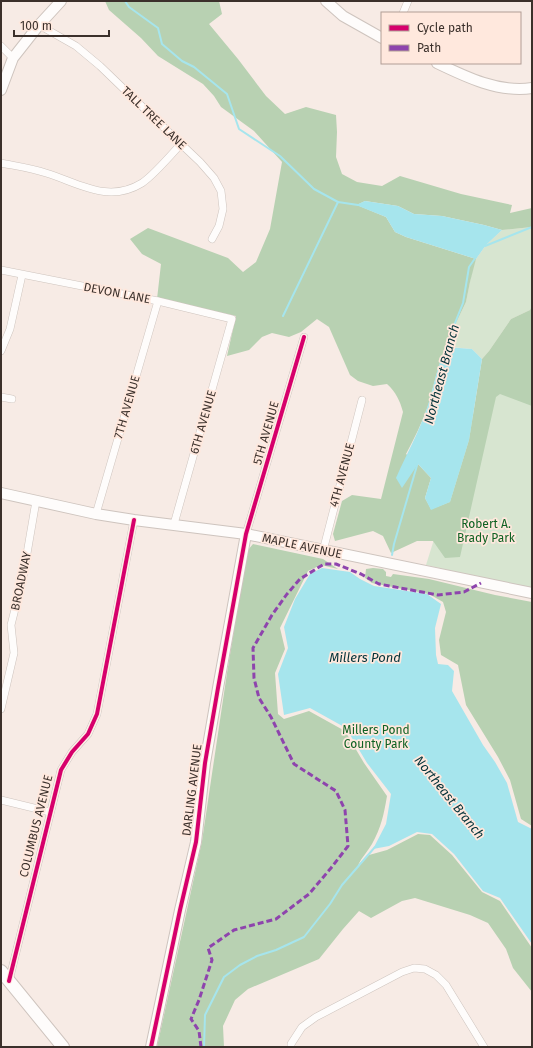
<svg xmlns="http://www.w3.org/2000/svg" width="533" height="1048" font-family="'Fira Sans',sans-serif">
	<rect width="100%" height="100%" fill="#f7ebe5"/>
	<g fill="#d7e5d0">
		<path d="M532,227v79l-2,4 -19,9 -22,32 -7,8 -10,-10 -21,-2 4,-22 11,-23 7,-36 3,-7 10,-14 16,-15z"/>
		<path d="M483,383l49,18v188l-106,-24z"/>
	</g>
	<g fill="#b8d1b2">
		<path d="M105,1h114l3,13 -13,10 29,35 28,37 19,18 21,-7 30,8 1,17 -1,25 6,17 15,8 25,4 18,-10 61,18 51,11 -2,8 22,-5v19l-30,3 -18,-5 -42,-9 -28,-2 -16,-8 -33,-5 -8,4 29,12 9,15 11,5 70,22 -6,23 -4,20 -11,23 -4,22h-4c-10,18 -13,40 -19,59 -6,17 -14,33 -22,48l11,9 14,15 -6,20 6,11 19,-7 19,-62 13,-81 7,-8 22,-32 19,-9 2,-4v100l-32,-12 -4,3 -36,160 -15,1 -12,-17h-16l-26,12 -8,-17 -10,-5 -38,10 -2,-7 9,-33 10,-6 29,4 22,-87c-3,-11 -7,-20 -16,-28l-14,2 -15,-5 -8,-6 -21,-48 -12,-8 -16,13 -12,5 -17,-4 -10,4 -13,13 -22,6 9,-40 -79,-17 4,-35 -19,-10 -12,-15 18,-11 80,30 15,14 13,-10 14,-33 12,-67 -28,-31 -33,-24 -7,-11 -11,-12 -45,-28 -17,-18 -32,-28z"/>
		<path d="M253,544l70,15 15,10 -17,-4 -13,6 -28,57 5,21 -10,24 3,41 6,5 25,-8 36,20 19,32 23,33c-3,18 -6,32 -15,48 -4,7 -10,13 -14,21l11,-10 18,-5 31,-16 12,1 22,20 30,37 18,9 32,47v44l-19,-24 -7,-19 -18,-26 -18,-8 -55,-17 -13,3 -31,17 -12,-7 -16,18 -24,30 -71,30 -13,11 -12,26 1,21h-67l45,-206 25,-168 18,-110 3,-13z"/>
		<path d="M373,568l10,1 3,3v4l5,1 2,-3 36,5 66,16 37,7v224l-11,-7 -11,-39 -12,-23 -32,-52 -8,-40 -17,-10 -2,-15 7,-28 -3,-10 -14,-8 -57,-11 -7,-5 1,-9z"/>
	</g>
	<g fill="#a6e5ed">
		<path d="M365,201l33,5 16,8 28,2 42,9 18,5 -16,15 -10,14 -70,-22 -11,-5 -9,-15 -30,-12z"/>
		<path d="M447,347l25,2 10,10 -13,81 -19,62 -19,8 -6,-12 6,-20 -13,-14 -16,24 -6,-10c10,-23 23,-46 31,-70 7,-20 9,-42 20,-61z"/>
		<path d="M322,568l28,4 10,7 14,7 53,8 14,10 -6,24 1,27 2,9 10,1 6,6 -2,20 31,54 12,17 12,21 11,39 14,7v115l-32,-46 -17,-7 -29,-37 -22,-20 -15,-2 -28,14 -16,3 13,-25 5,-30 -24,-31 -21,-35 -36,-20 -26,7 -6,-41 10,-26 -4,-21 11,-28 15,-25z"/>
	</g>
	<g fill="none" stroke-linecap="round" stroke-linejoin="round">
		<g stroke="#a6e5ed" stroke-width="2">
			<path d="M125,1l4,6 29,21 4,16 20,17 12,6 33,27 12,35 41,27 34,33 24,13"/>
			<path d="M485,246l47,-19"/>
			<path d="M283,316l55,-114 20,3"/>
			<path d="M448,350l5,-22 10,-25 6,-36 7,-10"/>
			<path d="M392,555l2,-11 24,-82"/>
			<path d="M204,1047l1,-32 19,-38 16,-12 17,-9 19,-6 28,-13 26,-33 12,-19 33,-38"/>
		</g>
		<defs>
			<g id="street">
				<path d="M403,13l5,-12"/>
				<path d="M39,25l37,21 24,20 81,78 19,18 14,16 7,13 2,18 -4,17 -7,13"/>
				<path d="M1,46l12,12"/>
				<path d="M1,163c15,3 30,5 45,10 33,10 62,31 96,10 11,-7 29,-28 39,-39"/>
				<path d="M1,270l157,31 74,18 -58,205"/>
				<path d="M1,351l9,-22 12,-54"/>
				<path d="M1,397l11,2"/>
				<path d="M96,514l62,-213"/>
				<path d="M246,534l58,-197"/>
				<path d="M323,551l39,-151"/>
				<path d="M1,709l13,-56 -3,-28 12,-48 13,-76"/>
				<path d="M1,800l49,12"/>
				<path d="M9,981l52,-211 11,-18 16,-18 9,-20 37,-194"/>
				<path d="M291,1047v-3l11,-17 14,-10 86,-45 12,-4 11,1 11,6 10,10 38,62"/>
			</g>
			<g id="secondary">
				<path d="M326,1l17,15 39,22"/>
				<path d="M437,63c29,14 62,30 95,25"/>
				<path d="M1,90l12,-32 26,-33 22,-24"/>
				<path d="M1,493l95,21 38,6 112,14 286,59"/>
				<path d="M151,1047l29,-137 16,-68 9,-79 13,-75 28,-154"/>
			</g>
			<path id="primary" d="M1,971l62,76"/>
		</defs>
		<use href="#street" stroke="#cec4be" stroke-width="8"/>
		<use href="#secondary" stroke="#cec4be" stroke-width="12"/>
		<use href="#primary" stroke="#cec4be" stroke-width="14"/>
		<use href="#street" stroke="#fefcfb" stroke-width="7"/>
		<use href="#secondary" stroke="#fefcfb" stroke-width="10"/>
		<use href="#primary" stroke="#fefcfb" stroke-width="12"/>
		<path stroke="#8e44ad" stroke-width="3" stroke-dasharray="6 3" stroke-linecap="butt" d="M201,1047l-2,-16 -8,-12 8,-19 13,-40 -4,-12 26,-18 42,-11 33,-25 22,-26 17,-22 -3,-36 -9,-19 -42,-27 -23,-47 -12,-19 -5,-20 -1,-30 19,-33 15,-21 13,-15 24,-15h12l25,10 18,10 59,11 26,-3 17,-9"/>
		<defs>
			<g id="cycleway">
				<path d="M9,981l52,-211 11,-18 16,-18 9,-20 37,-194"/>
				<path d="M151,1047l29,-137 16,-68 9,-79 13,-75 28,-154 58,-197"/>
			</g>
		</defs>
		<use href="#cycleway" stroke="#ffe8dd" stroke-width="6"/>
		<use href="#cycleway" stroke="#d6006c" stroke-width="4"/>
	</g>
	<g text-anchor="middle" stroke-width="3.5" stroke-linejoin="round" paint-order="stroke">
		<g font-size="12" fill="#3b302b" stroke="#ffe8dd">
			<text transform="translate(154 118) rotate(44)" y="4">TALL TREE LANE</text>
			<text transform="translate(117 293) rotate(11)" y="4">DEVON LANE</text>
			<text transform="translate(127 407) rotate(-74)" y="4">7TH AVENUE</text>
			<text transform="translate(203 422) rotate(-74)" y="4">6TH AVENUE</text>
			<text transform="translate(266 433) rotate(-74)" y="4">5TH AVENUE</text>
			<text transform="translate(342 475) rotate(-75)" y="4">4TH AVENUE</text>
			<text transform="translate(302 546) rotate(12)" y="4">MAPLE AVENUE</text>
			<text transform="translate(21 581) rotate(-78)" y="4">BROADWAY</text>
			<text transform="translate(192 790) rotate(-83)" y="4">DARLING AVENUE</text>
			<text transform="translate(36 826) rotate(-76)" y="4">COLUMBUS AVENUE</text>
		</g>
		<g font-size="12" fill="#0f6223" stroke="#ffe8dd">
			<text x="486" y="528">Robert A.<tspan x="486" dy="14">Brady Park</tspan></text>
			<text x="376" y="734">Millers Pond<tspan x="376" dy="14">County Park</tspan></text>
		</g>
		<g font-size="13" font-style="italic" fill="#023239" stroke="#ffe8dd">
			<text transform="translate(441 374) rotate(-75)" y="5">Northeast Branch</text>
			<text x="365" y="662">Millers Pond</text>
			<text transform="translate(450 797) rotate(51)" y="5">Northeast Branch</text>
		</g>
	</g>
	<rect width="533" height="1048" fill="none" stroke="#3b302b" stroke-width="4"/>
	<rect x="381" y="12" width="140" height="52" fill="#ffe8dd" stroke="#b19e96"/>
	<rect x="389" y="25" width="20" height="6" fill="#d6006c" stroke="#b19e96"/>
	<text x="417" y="32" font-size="12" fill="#3b302b">Cycle path</text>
	<rect x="389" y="45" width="20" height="6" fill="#8e44ad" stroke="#b19e96"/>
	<text x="417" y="52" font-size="12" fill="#3b302b">Path</text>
	<path d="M14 30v6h95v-6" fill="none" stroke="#3b302b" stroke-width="2"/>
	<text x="20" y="30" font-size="12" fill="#3b302b" stroke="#ffe8dd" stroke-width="3" paint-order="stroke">100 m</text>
</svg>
